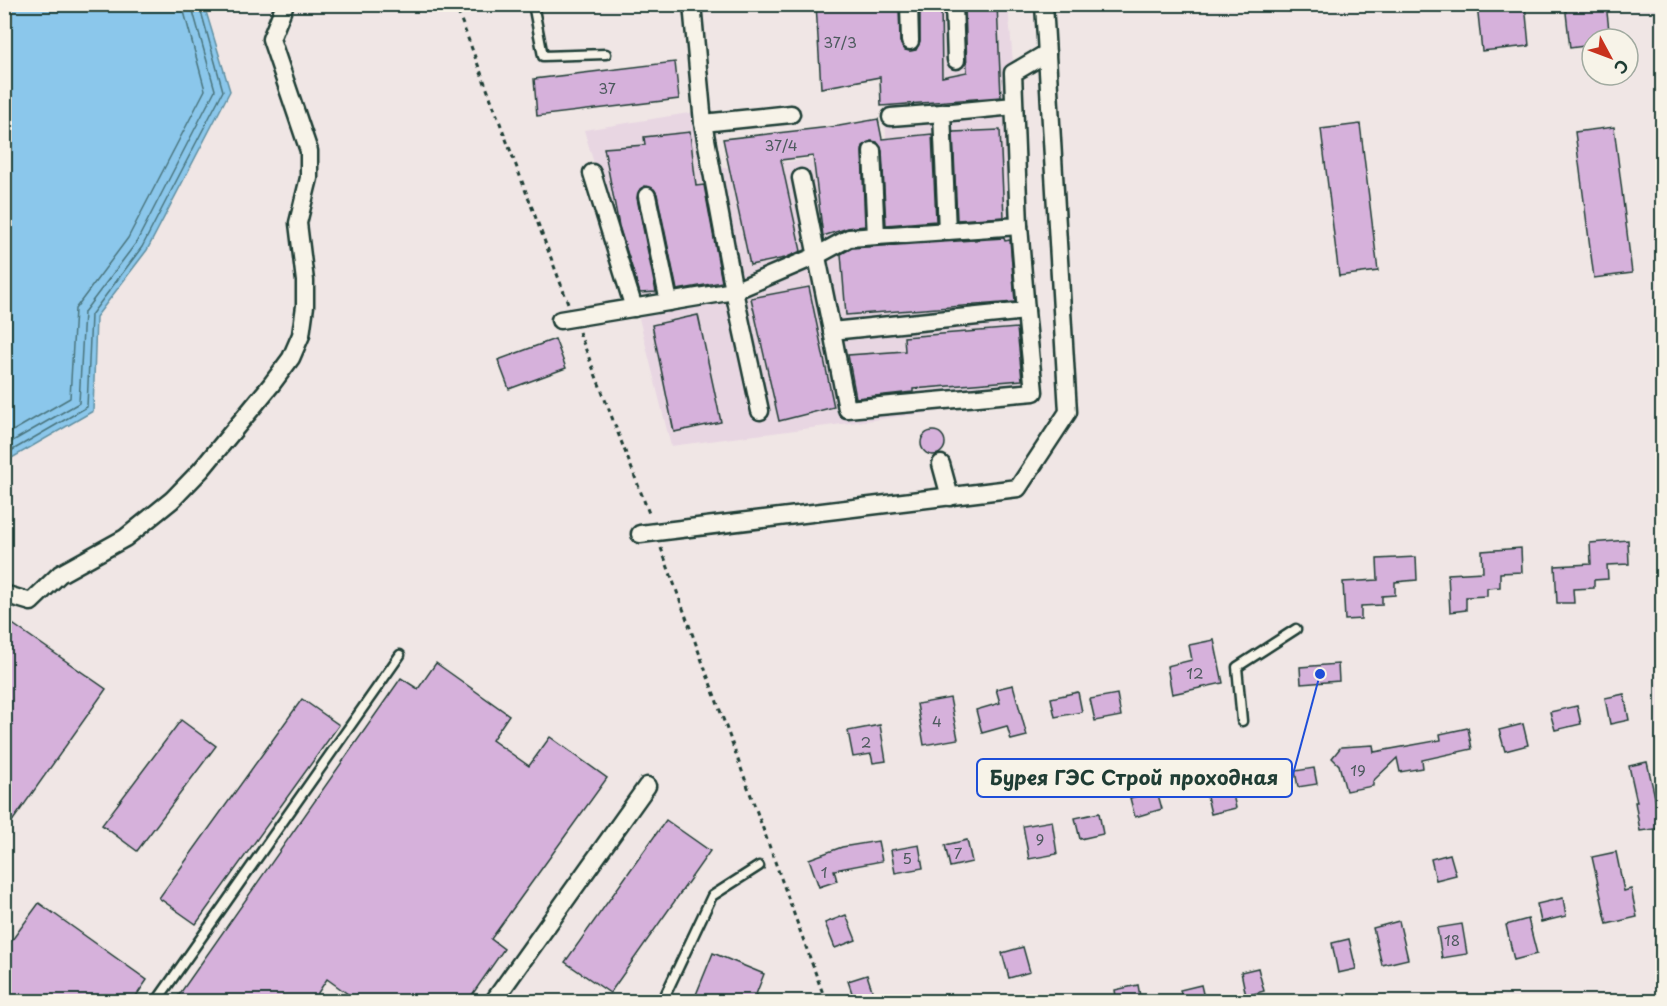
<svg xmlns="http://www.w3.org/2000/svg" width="1667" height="1006" font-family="'Playpen Sans',sans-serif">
	<rect width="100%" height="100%" fill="#f0e6e5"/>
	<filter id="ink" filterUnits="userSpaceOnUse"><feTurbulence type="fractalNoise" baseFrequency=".0167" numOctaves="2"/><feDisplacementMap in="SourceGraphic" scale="12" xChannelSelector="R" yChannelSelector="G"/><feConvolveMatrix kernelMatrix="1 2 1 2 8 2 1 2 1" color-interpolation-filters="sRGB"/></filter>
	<g filter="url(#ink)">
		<path fill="#e8d6e2" d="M879,5h129l34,393 -371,48 -38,-152 -49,-164 111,-18 28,56 122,-12 41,-18z"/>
		<path fill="#8bc7eb" stroke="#6090a2" stroke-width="1.5" d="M5,4l199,1 26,86 -83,159 -51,67 -3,94 -88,51z"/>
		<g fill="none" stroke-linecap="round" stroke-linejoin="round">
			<g stroke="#4a747d" stroke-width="1.5">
				<path d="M4,436l66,-38 5,-89 53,-71 77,-148 -23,-86"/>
				<path d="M4,446l75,-43 5,-91 52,-69 79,-153 -24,-86"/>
				<path d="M4,455l83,-48 4,-92 51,-68 81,-156 -24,-87"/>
			</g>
		</g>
		<g fill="#d6b1db" stroke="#1f3d34" stroke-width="1.5">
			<path d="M816,4h83l1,38 5,8 5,1 6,-1 4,-9v-37h21l1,73 25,-5 -2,-68h32l4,93 -120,9 -1,-29 -59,11z"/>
			<path d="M1477,4h48l4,42 -47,5z"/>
			<path d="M1565,4h41l4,35h-18v6l-22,3z"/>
			<path d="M675,62l4,37 -142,17 -3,-37z"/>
			<path d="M878,119l4,20 50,-5 4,87 -50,4 -4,-74 -5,-9 -6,-1 -8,5 -1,6 3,74 -17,2 -25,8 -10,-80 -32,4 20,91 -16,7 -35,7 -27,-126 116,-13z"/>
			<path d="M1360,124l18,147 -39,5 -18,-147z"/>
			<path d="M1614,127l18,146 -38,5 -19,-146z"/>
			<path d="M1000,130l4,87 -47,3 -4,-88z"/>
			<path d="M690,132l6,54 8,-1 18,97 -45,8 -20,-96 -3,-5 -9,-3 -5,3 -3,9 19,94 -16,1 -21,-67 -15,-78 41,-3 -1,-8z"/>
			<path d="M1004,238l1,3 5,-1 5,62 -169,13 -5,-61 11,-6z"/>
			<path d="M809,287l25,120 -55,14 -28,-123z"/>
			<path d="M698,315l23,107 -47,10 -22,-107z"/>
			<path d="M1017,328l5,52 -109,9v3l-57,6 -8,-43 57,-4 -1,-14z"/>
			<path d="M555,339l11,29 -57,21 -11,-29z"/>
			<circle cx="933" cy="443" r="12"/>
			<path d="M1628,540l1,24 -22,1 1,14 -14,1v8l-21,1 1,14h-17l-2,-37 36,-2 -1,-21z"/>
			<path d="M1521,548l1,24 -22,1v14l-13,1v8l-21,1v13l-16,2 -2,-38 35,-2 -1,-21z"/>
			<path d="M1416,557l1,23 -22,2v13l-13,1v9l-21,1v13l-16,1 -2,-38 35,-2 -1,-21z"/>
			<path d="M4,618l102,71 -102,144z"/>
			<path d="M1214,640l9,43 -51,11 -5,-28 25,-6 -3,-15z"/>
			<path d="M436,663l73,52 -17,25 37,26 21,-29 57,41 -116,161 13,10 -37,53h-108l-32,-23 -15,23h-138l227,-324 17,11z"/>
			<path d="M1338,664l1,17 -38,3 -1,-17z"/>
			<path d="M1013,685l14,51 -16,4 -4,-14 -25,7 -6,-23 24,-7 -4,-14z"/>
			<path d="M1078,692l4,20 -27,5 -4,-19z"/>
			<path d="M1117,694l4,22 -26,5 -5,-22z"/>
			<path d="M1624,694l5,26 -19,4 -5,-26z"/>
			<path d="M950,698l8,41 -34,6 -7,-41z"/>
			<path d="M302,699l37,26 -143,199 -37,-26z"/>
			<path d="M1577,706l4,18 -26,6 -5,-18z"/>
			<path d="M181,720l35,26 -79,105 -35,-26z"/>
			<path d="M1523,724l5,21 -23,6 -6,-21z"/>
			<path d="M880,725l6,36 -13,2 -2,-9 -18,3 -5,-26z"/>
			<path d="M1468,728l4,21 -50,11 1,8 -23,4 -3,-14 -24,23v5l-27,5 -7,-26 -7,-7 9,-11 32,-2 1,7 67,-12 -1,-6z"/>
			<path d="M1647,762l15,66 -22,3 -5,-29h2l-8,-36z"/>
			<path d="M1314,768l3,16 -19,3 -3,-16z"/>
			<path d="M1229,777l7,31 -25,6 -7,-31z"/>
			<path d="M1157,791l5,18 -27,8 -5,-19z"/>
			<path d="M1099,813l4,21 -23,5 -5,-21z"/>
			<path d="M666,820l44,31 -100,142 -45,-31z"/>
			<path d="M1052,821l5,33 -28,5 -6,-33z"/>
			<path d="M967,840l5,22 -22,5 -5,-22z"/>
			<path d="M878,841l4,20 -48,9 3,11 -18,6 -10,-28 33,-12z"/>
			<path d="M919,845l4,23 -28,5 -4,-23z"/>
			<path d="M1616,852l8,39 7,-2 6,28 -30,7 -15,-67z"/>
			<path d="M1450,854l6,21 -20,5 -5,-21z"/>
			<path d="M1563,898l3,18 -25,6 -4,-18z"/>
			<path d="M39,903l108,77 -15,22h-128v-51z"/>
			<path d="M846,915l10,25 -21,8 -10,-25z"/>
			<path d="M1528,919l9,35 -23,6 -8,-35z"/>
			<path d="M1399,921l9,38 -26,6 -9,-37z"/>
			<path d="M1462,924l5,30 -25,4 -5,-30z"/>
			<path d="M1349,939l7,30 -18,4 -6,-30z"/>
			<path d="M1023,947l7,25 -21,6 -7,-25z"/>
			<path d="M713,953l51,21 -11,28h-60z"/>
			<path d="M1258,968l6,23 -18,5 -5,-24z"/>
			<path d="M867,975l9,27h-21l-7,-21z"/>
			<path d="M1138,985l3,17h-24l-2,-12z"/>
			<path d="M1201,985l4,17h-22l-3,-12z"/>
		</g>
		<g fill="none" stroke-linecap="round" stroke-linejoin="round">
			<defs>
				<g id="lane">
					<path d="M533,4l10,52 63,-2"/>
					<path d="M1242,721l-5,-54 59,-38"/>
					<path d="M156,1002l244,-347"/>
					<path d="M662,1002l50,-106 47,-30"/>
				</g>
				<g id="street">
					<path d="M692,4l11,119 31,168 26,120"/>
					<path d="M909,4l1,37"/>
					<path d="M954,4l2,56"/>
					<path d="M891,117l51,-4"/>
					<path d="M703,123l88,-9"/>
					<path d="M872,151l4,85"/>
					<path d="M592,173l42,135"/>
					<path d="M801,178l31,153 194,-20 -7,-85"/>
					<path d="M647,196l22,106"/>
					<path d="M947,231l-5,-118 72,-7"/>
					<path d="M560,320l174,-29 82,-35 33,-18 170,-12 -6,-153 34,-20"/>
					<path d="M832,331l15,78 187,-17 -8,-81"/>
					<path d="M941,464l9,33"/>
					<path d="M640,534l378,-46 50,-76 -24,-408"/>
					<path d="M4,594l27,8 29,-28 65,-36 47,-38 29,-30 70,-85 20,-27 10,-23 4,-29v-25l-7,-58 11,-45v-27l-38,-112 14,-35"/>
					<path d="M493,1002l154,-216"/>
				</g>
			</defs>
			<use href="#lane" stroke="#1f3d34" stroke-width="13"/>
			<use href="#street" stroke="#1f3d34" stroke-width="21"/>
			<g stroke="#1f3d34" stroke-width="3" stroke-dasharray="4.5 4.5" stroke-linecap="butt">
				<path d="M455,4l113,299"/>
				<path d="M579,332l71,184"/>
				<path d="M661,548l165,454"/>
			</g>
			<use href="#lane" stroke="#f7f3e8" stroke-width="8"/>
			<use href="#street" stroke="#f7f3e8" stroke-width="16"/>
		</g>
	</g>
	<g text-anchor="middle" stroke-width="5" stroke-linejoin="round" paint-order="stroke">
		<g font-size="15" fill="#4d5a5e">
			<text x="840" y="48">37/3</text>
			<text x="607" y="94">37</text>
			<text x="781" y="151">37/4</text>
			<text x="1195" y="679">12</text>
			<text x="937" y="727">4</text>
			<text x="866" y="748">2</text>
			<text x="1358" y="776">19</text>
			<text x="1040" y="845">9</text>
			<text x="958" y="859">7</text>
			<text x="907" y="864">5</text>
			<text x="824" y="878">1</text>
			<text x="1452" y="946">18</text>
		</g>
	</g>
	<path fill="none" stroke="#1d4ed8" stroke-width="2" d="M1320 674L1292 778"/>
	<circle fill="#1d4ed8" stroke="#f7f3e8" stroke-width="2" cx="1320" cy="674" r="6"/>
	<rect fill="#f7f3e8" stroke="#1d4ed8" stroke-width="2" x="977" y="759" width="315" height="38" rx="6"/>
	<g font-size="20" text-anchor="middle" font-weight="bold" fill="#1f3d34">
		<text x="1134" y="785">Бурея ГЭС Строй проходная</text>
	</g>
	<rect width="1667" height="1006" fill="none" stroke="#f7f3e8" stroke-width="24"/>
	<rect x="12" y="12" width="1643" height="982" fill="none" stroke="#1f3d34" stroke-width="2" filter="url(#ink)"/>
	<g transform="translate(1610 57) rotate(131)"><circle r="28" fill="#f7f3e8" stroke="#a1aaa0" stroke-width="1.5"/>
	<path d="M0-4.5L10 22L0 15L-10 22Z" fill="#c8321e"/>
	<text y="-9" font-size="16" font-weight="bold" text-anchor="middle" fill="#1f3d34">С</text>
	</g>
</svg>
